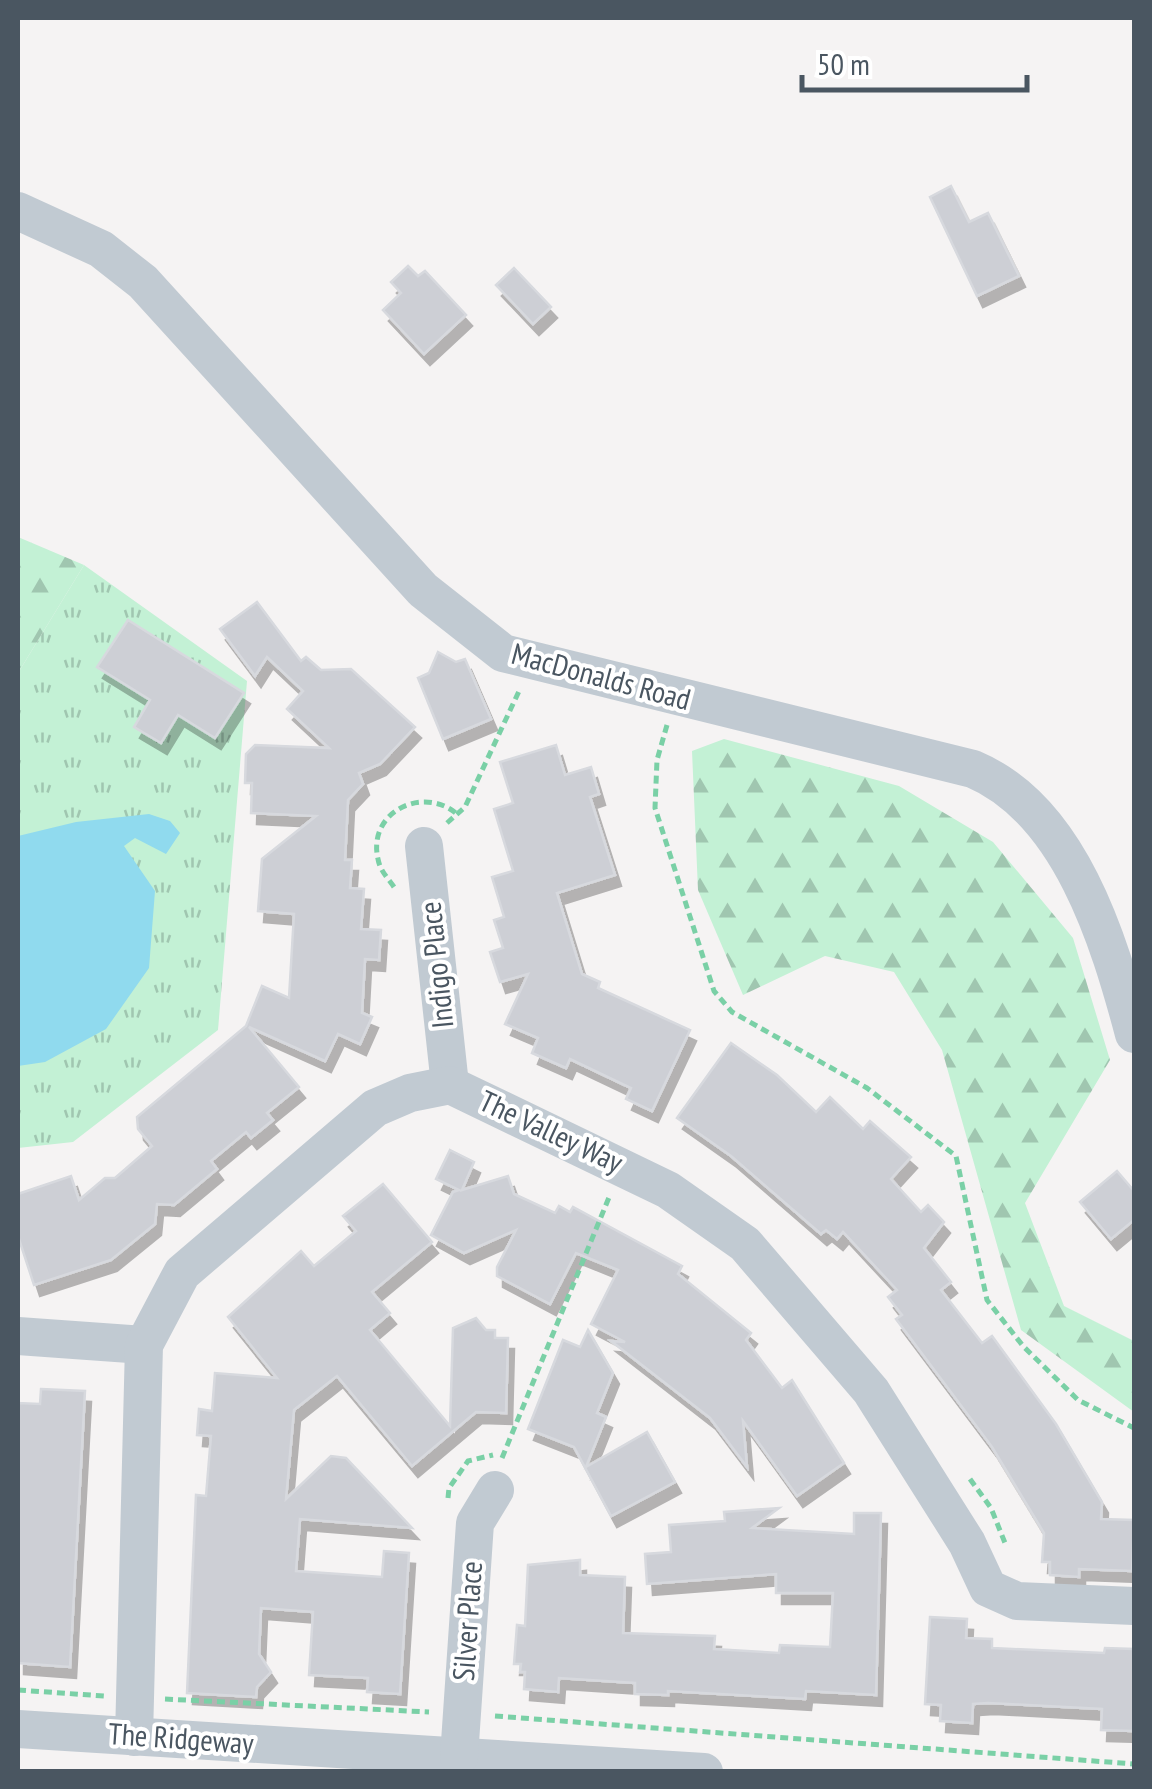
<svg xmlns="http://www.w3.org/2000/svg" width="1152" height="1789" font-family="'PT Sans Narrow',sans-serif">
	<defs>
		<pattern id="grass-tufts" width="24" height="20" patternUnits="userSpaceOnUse" patternTransform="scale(2.5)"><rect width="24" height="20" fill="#c3f1d5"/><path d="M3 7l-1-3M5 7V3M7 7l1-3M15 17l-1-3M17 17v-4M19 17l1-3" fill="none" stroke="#a0c6b0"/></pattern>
		<pattern id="forest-firs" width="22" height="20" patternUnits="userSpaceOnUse" patternTransform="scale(2.5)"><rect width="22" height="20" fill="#c3f1d5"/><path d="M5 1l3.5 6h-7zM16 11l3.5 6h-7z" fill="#a0c6b0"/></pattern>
		<filter id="shadow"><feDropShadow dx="6" dy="11" stdDeviation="0" flood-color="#0004"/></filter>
	</defs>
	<rect width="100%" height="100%" fill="#f5f3f3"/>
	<path fill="url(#grass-tufts)" d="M84,565l163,116 -29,349 -145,112 -55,6v-475z"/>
	<g fill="url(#forest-firs)">
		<path d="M18,537l66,28 -66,108z"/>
		<path d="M724,739l175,47 94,56 80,96 37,122 -85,143 39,103 70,35v71l-113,-82 -79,-280 -48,-78 -69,-16 -82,39 -45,-105 -6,-139z"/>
	</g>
	<path fill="#90daee" d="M149,814l21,7 10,12 -14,21 -31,-16 -11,8 31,45 -6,77 -43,61 -61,33 -27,4v-230l58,-14z"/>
	<g fill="#cdcfd5" stroke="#d7d9de" stroke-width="2.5" filter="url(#shadow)">
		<path d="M951,186l18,36 19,-9 31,63 -42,20 -47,-99z"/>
		<path d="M408,266l10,10 7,-5 41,44 -42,39 -41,-44 18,-17 -10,-11z"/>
		<path d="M514,268l37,39 -18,17 -37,-39z"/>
		<path d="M257,602l44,59 5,-4 15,13 30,-1 64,58 -35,37 -21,9 4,11 -15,16 -3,60h7l-2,28 14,1 -3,40 20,1 -2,30 -14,-1 -3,54 10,4 -12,27 -22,-10 -13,27 -76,-34 50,60 -32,26 6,7 -22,18 -5,-6 -35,29 6,8 -43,36 -17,-1 -2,20 -44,36 -77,25 -16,-49v-42l53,-18 8,24 26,-22h10l37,-32 -14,-17 -1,-12 109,-91 16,-40 27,12 5,-84 -36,-3 4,-52 54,-43 -65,-3 1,-30h-7l1,-29 9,-9 74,3 -42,-39 16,-18 -36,-34 -12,19 -35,-47z"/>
		<path d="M128,620l116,73 -29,45 -37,-23 -17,28 -27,-16 16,-27 -53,-33z"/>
		<path d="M438,652l18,10 9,-3 26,60 -48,20 -25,-61 11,-5z"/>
		<path d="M556,745l9,30 26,-8 8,27 -9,3 25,78 -58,18 25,81 18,8 -2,6 92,42 -38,81 -26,-12 5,-11 -61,-29 -4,9 -34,-15 6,-15 -33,-14 23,-50 -28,8 -10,-30 13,-4 -9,-28 10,-3 -12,-40 21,-6 -19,-62 19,-6 -13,-41z"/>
		<path d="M731,1043l46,32 39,37 14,-15 33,32 7,-8 41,36 -20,22 30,33 7,-7 16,17 -20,26 27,34 -10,8 41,53 10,-7 64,88 46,78 -1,17 33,1 -2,51 -53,-2v8l-29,-2v-13h-8l2,-29 -52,-86 -96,-128 6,-4 -14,-18 9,-7 -54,-58 -6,7 -11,-9 -5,4 -90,-78 -54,-38z"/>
		<path d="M450,1150l24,12 -12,28 46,-14 6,18 41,19 4,-7 11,6 3,-5 109,59 -4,8 73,59 -5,7 36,48 10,-8 52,83 -47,33 -54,-75 4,46 -37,-49 -99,-77 14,1 -34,-18 27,-54 -42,-17 -26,51 -53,-28v-9l19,-37 -52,23 -33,-18 22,-43 6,-2 -23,-11z"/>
		<path d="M1117,1171l17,20v29l-23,19 -31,-37z"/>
		<path d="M383,1184l49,58 -60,50 18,21 -20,17 80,96 3,-98 23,-10 10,12h9v8h13l-2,75 -30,-1 -64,54 -75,-90 -43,34 -8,89 45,-43 15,2 66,70 -112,-9 -4,52 86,6 2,-26 25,2 -9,141 -33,-2 1,-14 -59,-3 4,-63 -52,-4 -2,46 12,18 -14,15 -1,10 -69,-4 9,-198 10,1 5,-60 -14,-1 2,-26 13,2 3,-38 62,5 -49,-61 73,-66 13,15 42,-35 -13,-15z"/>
		<path d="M588,1330l25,43 -16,40 9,4 -20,50 61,-35 28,50 -64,34 -37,-69 -46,-18 35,-89 17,7z"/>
		<path d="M41,1389l44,2 -15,276 -52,-4v-260l22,1z"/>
		<path d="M779,1508l-27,20 102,6v-21h27l-5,182 -70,-4 -1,8 -137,-8v4l-33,-1v-11l-76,-5 -1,14 -34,-3 1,-17h-5l1,-8h-7l3,-39 8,1 3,-61 52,-5v15l45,2 -2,56 92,3 -1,13 65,4 1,-8 50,2 3,-54h-57v-19l-129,10 -2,-30 26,-2 -2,-27 56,-4 -1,-9z"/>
		<path d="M930,1617l37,2 -1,19 26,1v9l112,5 1,-5 29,1v82l-33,-1 1,-21 -114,-6 -15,1 -1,19 -32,-2 1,-16 -16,-1z"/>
	</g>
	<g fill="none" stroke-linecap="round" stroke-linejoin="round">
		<g stroke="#7ad0a6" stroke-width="5" stroke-dasharray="8 5" stroke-linecap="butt">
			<path d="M667,725l-10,35 -2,48 59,183 18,21 135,76 89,68 31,144 36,46 55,54 56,28"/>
			<path d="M447,823l18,-16 55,-118"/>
			<path d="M394,887c-6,-9 -14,-16 -16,-28 -11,-47 45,-74 79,-45"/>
			<path d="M502,1458l108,-263"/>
			<path d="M970,1479l21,29 14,35"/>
			<path d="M448,1498l1,-10 19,-27 25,-6"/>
			<path d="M18,1690l86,6"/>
			<path d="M165,1699l264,13"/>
			<path d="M495,1716l639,48"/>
		</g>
		<g stroke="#c1cad2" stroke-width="38">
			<path d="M18,211l83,38 42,33 280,308 80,63 470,116c97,41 136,171 161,265"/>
			<path d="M424,846l26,239"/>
			<path d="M18,1336l126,9"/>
			<path d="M18,1729l686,43"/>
			<path d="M134,1737l10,-392 38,-72 193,-165 35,-15 40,-8 218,105 77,54 126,147 96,152 21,45 29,13 117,5"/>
			<path d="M459,1757l16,-234 20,-33"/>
		</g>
	</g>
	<g text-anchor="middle" stroke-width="8" stroke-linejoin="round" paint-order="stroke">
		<g font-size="30" fill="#4a5661" stroke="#fff">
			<text transform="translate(601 677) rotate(15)" y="10">MacDonalds Road</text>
			<text transform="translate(437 965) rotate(-96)" y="10">Indigo Place</text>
			<text transform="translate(551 1132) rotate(25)" y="10">The Valley Way</text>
			<text transform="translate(468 1621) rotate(-86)" y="10">Silver Place</text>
			<text transform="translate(181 1739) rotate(4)" y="10">The Ridgeway</text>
		</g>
	</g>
	<rect width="1152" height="1789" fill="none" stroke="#4a5661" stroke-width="40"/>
	<path d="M802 75v15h225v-15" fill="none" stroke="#4a5661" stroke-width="5"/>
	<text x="817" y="75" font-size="30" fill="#4a5661" stroke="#ffffff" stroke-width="8" paint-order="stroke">50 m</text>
</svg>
